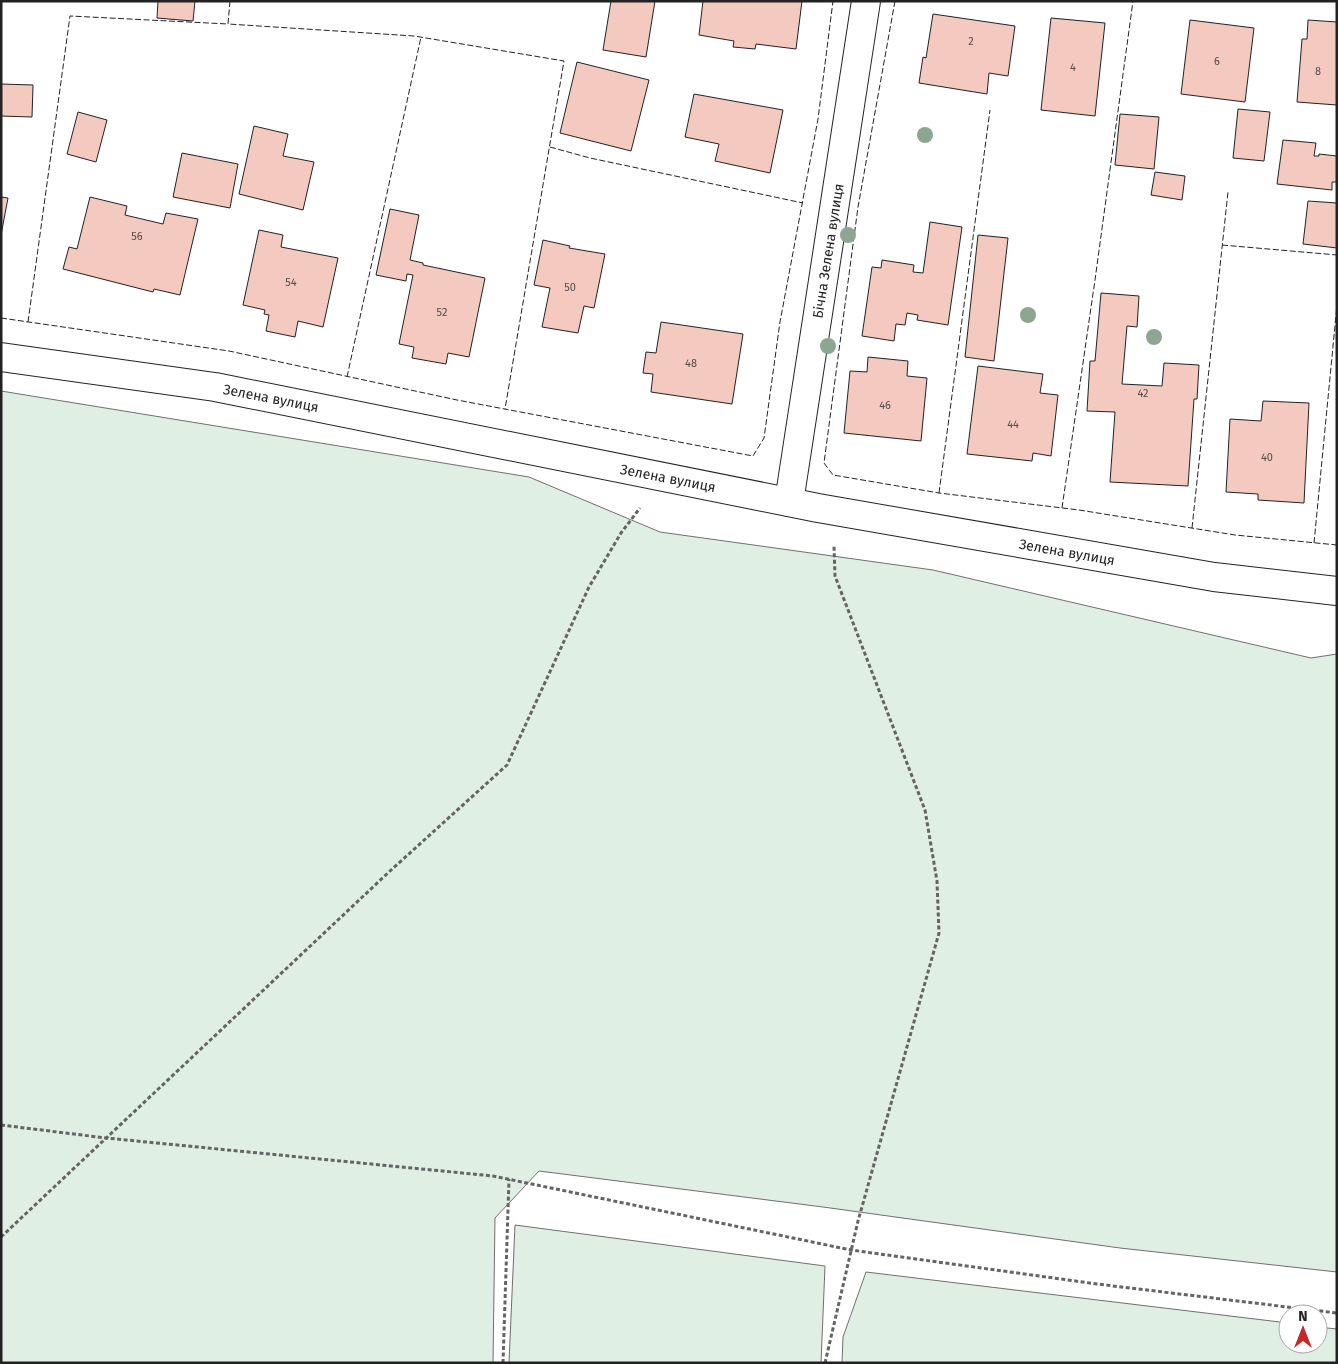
<svg xmlns="http://www.w3.org/2000/svg" width="1338" height="1364" font-family="'Fira Sans',sans-serif">
	<rect width="100%" height="100%" fill="#fff"/>
	<g fill="#e0efe3" stroke="#6f6f6f">
		<path d="M1,391l528,86 131,55 273,38 378,88 26,-4v618l-217,-24 -297,-41 -284,-36 -44,47 -2,145h-492z"/>
		<path d="M515,1225l310,41 -4,97h-312z"/>
		<path d="M866,1272l422,51v21h30v-17l19,2v34h-495l1,-26z"/>
	</g>
	<g fill="#f3c9c0" stroke="#222">
		<path d="M158,1h37l-2,20 -36,-3z"/>
		<path d="M611,1h44l-9,56 -43,-7z"/>
		<path d="M703,1h99l-6,48 -40,-5 -1,5 -22,-2 1,-6 -35,-6z"/>
		<path d="M933,14l82,12 -7,50 -19,-3 -2,21 -68,-11 4,-26 3,1z"/>
		<path d="M1051,18l54,5 -10,93 -54,-6z"/>
		<path d="M1190,20l64,8 -9,74 -64,-8z"/>
		<path d="M1308,20l29,2v83l-40,-3 5,-63h5z"/>
		<path d="M577,62l72,18 -18,71 -71,-18z"/>
		<path d="M1,84l32,1 -1,32 -31,-1z"/>
		<path d="M694,94l89,16 -13,63 -55,-12 4,-17 -34,-7z"/>
		<path d="M1238,109l32,3 -6,49 -31,-3z"/>
		<path d="M78,112l29,8 -11,42 -29,-8z"/>
		<path d="M1120,114l39,3 -5,52 -39,-4z"/>
		<path d="M254,126l34,8 -5,22 31,6 -11,48 -64,-16z"/>
		<path d="M1283,140l33,3 -2,13h5v-2l18,2v26h-5v8l-55,-6z"/>
		<path d="M182,153l56,11 -8,44 -57,-11z"/>
		<path d="M1155,172l30,4 -3,24 -31,-5z"/>
		<path d="M1,197l7,1 -7,37z"/>
		<path d="M90,197l37,9 -2,9 38,9 3,-11 32,6 -18,76 -26,-6 -1,3 -90,-23 6,-22 8,2z"/>
		<path d="M1308,201l29,2v45l-34,-4z"/>
		<path d="M390,209l29,6 -9,45 13,3v2l62,13 -16,79 -21,-4 -2,11 -34,-6 2,-11 -15,-3 14,-69 -6,-1 -1,7 -30,-6z"/>
		<path d="M930,222l32,5 -14,98 -31,-5 1,-5 -11,-2 -2,12 -9,-1 -2,17 -32,-5 10,-69 9,1 1,-8 32,5 -1,7 10,1z"/>
		<path d="M259,230l24,5 -2,12 57,11 -15,69 -25,-6 -3,16 -29,-6 3,-16 -5,-1 1,-4 -22,-5z"/>
		<path d="M978,235l30,3 -14,123 -29,-4z"/>
		<path d="M543,240l27,6 -1,2 36,6 -11,54 -10,-2 -6,27 -36,-6 8,-39 -16,-3z"/>
		<path d="M1101,293l38,3 -2,31 -10,-1 -5,58 40,2 2,-23 35,2 -2,34h-3l-6,87 -78,-4 5,-70 -28,-1 3,-50h5z"/>
		<path d="M661,322l82,12 -11,70 -81,-12 2,-18 -10,-1 3,-21 10,1z"/>
		<path d="M868,357l40,4 -1,15 20,2 -6,63 -77,-8 6,-62 17,1z"/>
		<path d="M978,366l65,8 -3,19 18,2 -7,61 -18,-3 -1,8 -65,-7z"/>
		<path d="M1263,401l46,2 -5,100 -46,-3v-6l-32,-2 4,-73 31,2z"/>
	</g>
	<g fill="none" stroke-linecap="round" stroke-linejoin="round">
		<defs>
			<g id="street">
				<path d="M1,357l214,30 603,121 396,69 123,14"/>
				<path d="M789,502l77,-501"/>
			</g>
		</defs>
		<use href="#street" stroke="#222" stroke-width="30"/>
		<g stroke="#646464" stroke-width="3" stroke-dasharray="4 2.5" stroke-linecap="butt">
			<path d="M1,1125l105,13 387,38 358,74 246,34 240,29"/>
			<path d="M1,1237l389,-366 117,-106 82,-178 32,-54 19,-25"/>
			<path d="M503,1363l6,-184"/>
			<path d="M825,1363l33,-142 81,-288 -2,-52 -12,-71 -90,-234 -1,-30"/>
		</g>
		<use href="#street" stroke="#fff" stroke-width="28"/>
		<g stroke="#222" stroke-width="1" stroke-dasharray="6 2.5" stroke-linecap="butt">
			<path d="M230,1l-2,23 186,12 150,25 -59,348"/>
			<path d="M895,1l-37,206 -34,256 9,12 106,18 140,17 156,25 102,10"/>
			<path d="M550,147l40,11 213,45"/>
			<path d="M1222,245l115,10"/>
			<path d="M1,318l228,33 228,49 296,56 11,-18 16,-116 38,-203 15,-118"/>
			<path d="M28,322l42,-306 158,8"/>
			<path d="M347,377l74,-340"/>
			<path d="M939,493l51,-383"/>
			<path d="M1062,508l33,-228 38,-279"/>
			<path d="M1192,528l36,-336"/>
			<path d="M1314,543l23,-238"/>
		</g>
	</g>
	<g fill="#8da692">
		<circle cx="925" cy="135" r="8"/>
		<circle cx="848" cy="235" r="8"/>
		<circle cx="1028" cy="315" r="8"/>
		<circle cx="1154" cy="337" r="8"/>
		<circle cx="828" cy="346" r="8"/>
	</g>
	<g text-anchor="middle" stroke-width="4" stroke-linejoin="round" paint-order="stroke">
		<g font-size="11" fill="#564c4a">
			<text x="971" y="45">2</text>
			<text x="1217" y="65">6</text>
			<text x="1073" y="71">4</text>
			<text x="1318" y="75">8</text>
			<text x="137" y="240">56</text>
			<text x="291" y="286">54</text>
			<text x="570" y="291">50</text>
			<text x="442" y="316">52</text>
			<text x="691" y="367">48</text>
			<text x="1143" y="397">42</text>
			<text x="885" y="409">46</text>
			<text x="1013" y="428">44</text>
			<text x="1267" y="461">40</text>
		</g>
		<g font-size="14" fill="#222" stroke="#fff">
			<text transform="translate(828 251) rotate(-81)" y="5">Бічна Зелена вулиця</text>
			<text transform="translate(271 398) rotate(11)" y="5">Зелена вулиця</text>
			<text transform="translate(668 478) rotate(11)" y="5">Зелена вулиця</text>
			<text transform="translate(1067 552) rotate(10)" y="5">Зелена вулиця</text>
		</g>
	</g>
	<rect width="1338" height="1364" fill="none" stroke="#222222" stroke-width="5"/>
	<g transform="translate(1303 1329)"><circle r="24" fill="#ffffff" stroke="#a7a7a7"/>
	<path d="M0-4L9 19L0 12L-9 19Z" fill="#c62828"/>
	<text y="-8" font-size="14" font-weight="bold" text-anchor="middle" fill="#222222">N</text>
	</g>
</svg>
